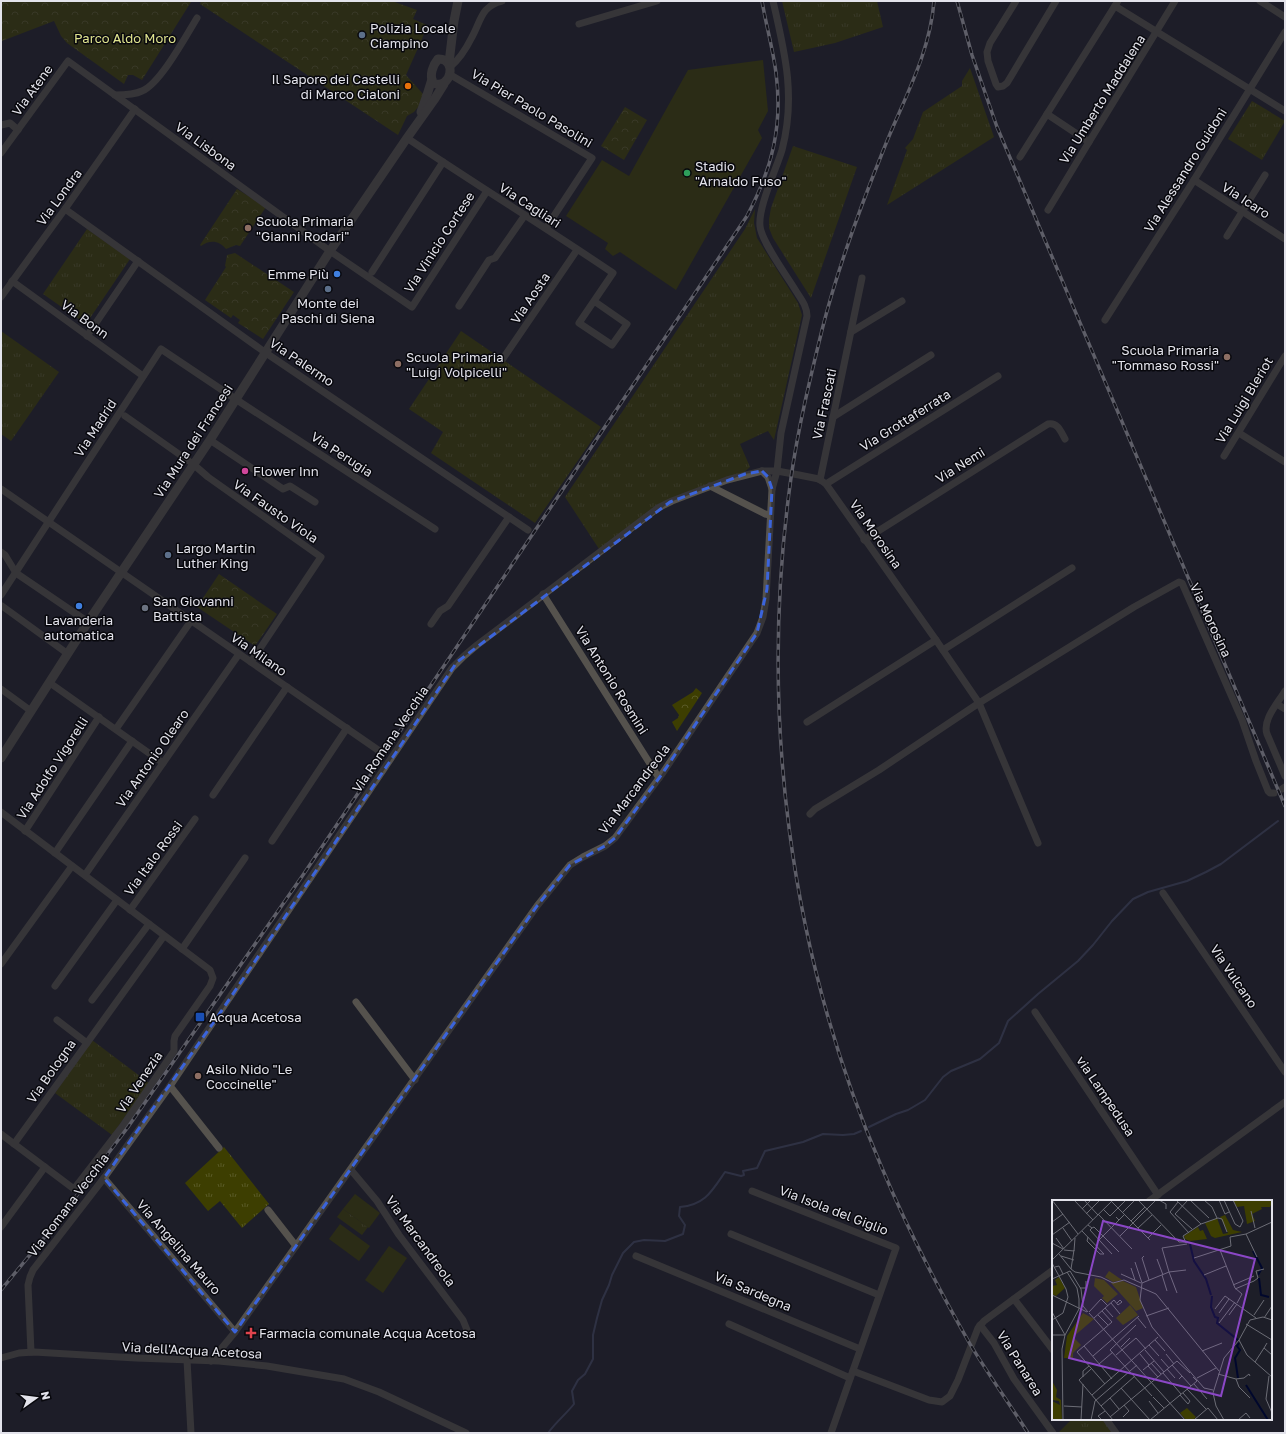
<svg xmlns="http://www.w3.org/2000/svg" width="1286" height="1434" font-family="'Golos Text',sans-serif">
	<defs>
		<pattern id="grass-tufts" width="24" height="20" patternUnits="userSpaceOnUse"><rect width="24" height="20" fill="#3d3e01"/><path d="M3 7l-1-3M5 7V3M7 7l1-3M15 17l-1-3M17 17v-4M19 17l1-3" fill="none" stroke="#595a26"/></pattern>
		<pattern id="park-crowns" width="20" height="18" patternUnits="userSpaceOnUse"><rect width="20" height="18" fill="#3d3e01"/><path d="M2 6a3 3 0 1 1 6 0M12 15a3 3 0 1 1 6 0" fill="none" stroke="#595a26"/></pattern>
	</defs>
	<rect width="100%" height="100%" fill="#1d1e28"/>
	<g fill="url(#grass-tufts)">
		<path d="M782,1h95l6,26 -48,16 -41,9z"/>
		<path d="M970,68l24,69 -107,68 20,-55 -2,-2 8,-9 10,-27 39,-26v-5z"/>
		<path d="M1252,101l33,20 -23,39 -34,-21z"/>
		<path d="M793,146l64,21 -46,131 -38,-60 -4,-10v-9l2,-11z"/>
		<path d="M755,209l-1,14 3,15 41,65 4,12 -28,125 -6,-9 -28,13 10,23 -10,9 -77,29 -62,47 -36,-55 180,-268z"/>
		<path d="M87,229l43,30 -44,65 -43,-30z"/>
		<path d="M1,331l58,41 -48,69 -10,-7z"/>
		<path d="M461,331l140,96 -66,96 -104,-70 12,-21 -34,-23z"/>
		<path d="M92,1040l57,43 -37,52 -57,-42z"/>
		<path d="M224,1147l45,57 -27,24 -22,-27 -12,10 -23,-28z"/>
		<path d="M343,1209l25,18 -6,8 -25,-18z"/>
		<path d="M1072,1419h31l9,14h-54z"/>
	</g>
	<g fill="url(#park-crowns)">
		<path d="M1,1h190v1l-49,78 -9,-5h-5l-4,9 -57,-41 -6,-7 -7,-15 -52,20 -1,-6z"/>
		<path d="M201,1h191l25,9 -4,9 14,6 -5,14 -16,36 17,19 -4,12 -5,6 -7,4 -9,19 -198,-131z"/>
		<path d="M625,107l22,13 -23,40 -23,-14z"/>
		<path d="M237,189l29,18 -26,39 -4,-1 -10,4c-6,-8 -16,-10 -25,-3l-1,-1z"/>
		<path d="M235,253l59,39 -31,47 -25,-16 2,-3 -7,-5 -2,3 -26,-18 21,-33 -1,-1 2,-11z"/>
		<path d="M219,574l58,40 -22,32 -58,-39z"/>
		<path d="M696,688l6,5 -25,38 -5,-9 6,-4 1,-3 -7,-10 21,-13z"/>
	</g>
	<g fill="#3d3e01">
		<path d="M763,60l5,51 -10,19 4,8 -86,152 -56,-38 -7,4 -8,-7 3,-6 -42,-27 36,-56 27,16 59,-106z"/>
		<path d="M355,1194l25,19 -11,15 -26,-19z"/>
		<path d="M340,1224l30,22 -11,15 -30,-22z"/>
		<path d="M389,1246l18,12 -24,35 -18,-13z"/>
	</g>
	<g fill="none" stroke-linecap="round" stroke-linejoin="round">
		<g stroke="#444965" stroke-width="2">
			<path d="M869,1127l27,-13 12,-4 17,-10 18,-23 8,-6 29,-12 19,-16 9,-22 30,-27 40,-33 15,-16 19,-24 21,-22 15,-7 39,-11 19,-9 15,-8 57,-43"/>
			<path d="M548,1433c8,-11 18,-19 26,-29l-2,-13 6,-11 7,-6 8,-15v-24l4,-17 5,-18 7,-15 3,-10 11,-22 11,-11 10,-2 21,1 18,-7 2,-9 -6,-9 1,-9c25,-2 32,-16 45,-35l16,4 3,-1 -1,-4 14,-3 8,-17 38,-9 20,-8 20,1 11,-1 7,-3"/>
		</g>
		<g stroke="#55524d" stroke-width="7">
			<path d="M1016,1l-26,42 -3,9 1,9 8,23 2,3 5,-1 4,-3 49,-82"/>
			<path d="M1260,1l25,16"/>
			<path d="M1115,6l170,105"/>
			<path d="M579,24l78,-23"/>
			<path d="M450,67c10,-8 16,-18 22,-30 9,-16 9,-31 30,-36"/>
			<path d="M449,74l143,84 -46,70"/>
			<path d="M115,95c9,0 19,0 27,-4 18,-7 44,-55 55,-73"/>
			<path d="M1047,114l42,28"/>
			<path d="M1,125l9,-2 8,7"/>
			<path d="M407,138c68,46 138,89 206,135l-34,50 33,22 15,-21 -33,-23"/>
			<path d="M1,153l67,-92 262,190 82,56 75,-116"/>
			<path d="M1020,157l98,-156"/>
			<path d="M1194,180l91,59"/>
			<path d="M65,209l201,144 262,177"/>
			<path d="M1048,210l41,-68 86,-141"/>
			<path d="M1227,236l38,-61"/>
			<path d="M372,272l71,-110"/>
			<path d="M12,281l131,95"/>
			<path d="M1,297l64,-88 70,-100"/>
			<path d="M459,306l30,-46 6,-2 30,-43"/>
			<path d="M1105,320l89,-140 91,-148"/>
			<path d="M851,332l51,-31"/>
			<path d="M87,336l51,-75"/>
			<path d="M502,360l75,-110"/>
			<path d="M125,416l68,48 15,13 113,80 -70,105"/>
			<path d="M833,417l98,-62"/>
			<path d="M1239,433l46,29"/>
			<path d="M210,440l73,49 7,-3 25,16"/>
			<path d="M1224,456l61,-100"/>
			<path d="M762,471l6,6 4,12"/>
			<path d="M820,480l42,-202"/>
			<path d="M826,484l172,-108"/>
			<path d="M710,486l55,28 5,1"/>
			<path d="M1,489l377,261"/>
			<path d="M864,540l184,-116c10,-2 13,8 17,15"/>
			<path d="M1,552l4,3 11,18 72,49"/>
			<path d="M543,594l116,184"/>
			<path d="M1,595l160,-246 82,55 192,125"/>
			<path d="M2,606l66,48"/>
			<path d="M431,624l9,-13 8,-5 61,-89"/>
			<path d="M943,650l129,-82"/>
			<path d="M50,683l113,80"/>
			<path d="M1,689l30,22"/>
			<path d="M1285,691c-7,12 -23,29 -18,43l18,42"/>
			<path d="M1277,704l8,5"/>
			<path d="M807,722l129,-82"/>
			<path d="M116,729l75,-108"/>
			<path d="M1282,789l3,-2"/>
			<path d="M213,795l74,-108"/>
			<path d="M1,812l209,158 3,8 -3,8 -35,50 -1,5v10l-52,76 -48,62 -73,-55"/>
			<path d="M810,814l5,-5 64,-39 100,-67 59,140"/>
			<path d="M25,831l74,-114"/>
			<path d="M272,841l75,-113"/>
			<path d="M55,853l77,-112"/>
			<path d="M85,875l154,-221"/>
			<path d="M1163,893l122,179"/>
			<path d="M130,910l65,-91"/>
			<path d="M182,949l63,-91"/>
			<path d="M1,964l71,-98"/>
			<path d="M55,986l62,-86"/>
			<path d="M92,1000l57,-76"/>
			<path d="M356,1002l59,78"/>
			<path d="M1035,1012l123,183"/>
			<path d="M87,1043l77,-107"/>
			<path d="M170,1086l49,62"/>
			<path d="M14,1144l73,-101 -30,-23"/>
			<path d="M351,1170l26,31 22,34 64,85 4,10"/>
			<path d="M104,1178l131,154"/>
			<path d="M752,1191l144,57 -65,185"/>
			<path d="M1149,1201l136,-99"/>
			<path d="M268,1210l28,36"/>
			<path d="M1,1227l44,-60"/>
			<path d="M731,1234l148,61"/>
			<path d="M636,1256l224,93"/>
			<path d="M1014,1299l39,51"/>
			<path d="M729,1324l121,54"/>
			<path d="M980,1325l14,18 20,36 39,54"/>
			<path d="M31,1352l-3,-67 2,-8 3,-7 71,-92 66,-92 282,-418 12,-12 13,-11 181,-137 14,-7 55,-21 35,-9h15l22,4 20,4 7,5 110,156 43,63 155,-96 45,-25 3,1 60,137 14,41 12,30 2,2h4"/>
			<path d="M1,1358l18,-5 15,-1 102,6 83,3 48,5 77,13 35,13 87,41"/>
			<path d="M187,1360l4,73"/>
			<path d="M211,1361l24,-29 302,-426 33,-41 13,-8 22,-11 10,-8 47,-64 95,-141 6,-16 3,-18 6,-110 5,-18 4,-38 26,-117c0,-10 -6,-17 -11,-25 -9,-15 -35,-50 -36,-65 -2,-19 16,-56 22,-76 14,-53 3,-97 -9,-149"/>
			<path d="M853,1371l76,29 13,2 8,-6 8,-16 20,-52 6,-7 69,-51"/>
			<path d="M1106,1419l10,14"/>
		</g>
		<g stroke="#55524d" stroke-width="9">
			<path d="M438,59c20,-1 13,32 -5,24 -4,-8 0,-18 5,-24z"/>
			<path d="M449,63l5,-42 4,-20"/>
			<path d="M421,112l6,-17 5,-16"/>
			<path d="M1,758l87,-136 122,-182 120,-189 77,-113 27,-38 10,-16"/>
		</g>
		<defs>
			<g id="rail">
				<path d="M934,1c-4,54 -32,101 -51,150 -23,57 -46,119 -61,179 -12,49 -24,98 -31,148 -33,233 -2,475 91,690 25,60 56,120 88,176 18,30 39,59 58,89"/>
				<path d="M957,1l15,54 25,72 288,679"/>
				<path d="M1,1290l52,-63 75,-100 175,-252 444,-659c25,-47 36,-90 29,-143 -3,-24 -10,-48 -14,-72"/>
			</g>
		</defs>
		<use href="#rail" stroke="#adaeb6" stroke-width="3.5"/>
		<use href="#rail" stroke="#08080d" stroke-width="2" stroke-dasharray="6" stroke-linecap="butt"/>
	</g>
	<path d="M0 0H1286V1434H0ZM762,471l6,6 4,12 -5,100 -10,44 -95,141 -47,64 -10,8 -35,19 -33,41 -302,426 -131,-154 112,-159 241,-357 213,-160 75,-28z" fill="#1d1e28" fill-opacity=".55" fill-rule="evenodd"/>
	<path fill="none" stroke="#3b64db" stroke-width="3" stroke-dasharray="8 5" stroke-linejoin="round" d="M762,471l6,6 4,12 -5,100 -10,44 -95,141 -47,64 -10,8 -35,19 -33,41 -302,426 -131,-154 112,-159 241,-357 213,-160 75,-28z"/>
	<g fill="#5c6f8a" stroke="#08080d" stroke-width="1.5">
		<circle cx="362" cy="35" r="4"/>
		<circle cx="328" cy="289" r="4"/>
		<circle cx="168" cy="555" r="4"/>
	</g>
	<circle fill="#e8710a" stroke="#08080d" stroke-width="1.5" cx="408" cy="86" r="4"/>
	<circle fill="#2e9e5b" stroke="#08080d" stroke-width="1.5" cx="687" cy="173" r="4"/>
	<g fill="#8d6e63" stroke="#08080d" stroke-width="1.5">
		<circle cx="248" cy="228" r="4"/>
		<circle cx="1227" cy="357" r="4"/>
		<circle cx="398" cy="364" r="4"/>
		<circle cx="198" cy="1076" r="4"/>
	</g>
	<g fill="#3f7fe0" stroke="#08080d" stroke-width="1.5">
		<circle cx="337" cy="274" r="4"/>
		<circle cx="79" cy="606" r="4"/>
	</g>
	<circle fill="#d1479c" stroke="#08080d" stroke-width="1.5" cx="245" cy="471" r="4"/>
	<circle fill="#6b7280" stroke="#08080d" stroke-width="1.5" cx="145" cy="608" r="4"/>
	<rect fill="#1a4fb4" stroke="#08080d" stroke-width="1.5" x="195" y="1012" width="10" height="10" rx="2"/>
	<path fill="#e0444e" stroke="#08080d" stroke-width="1.5" d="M249 1327h4v4h4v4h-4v4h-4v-4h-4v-4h4z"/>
	<g text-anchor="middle" stroke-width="3" stroke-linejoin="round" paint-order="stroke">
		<g font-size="13" fill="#e3e3eb" stroke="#08080d" text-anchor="start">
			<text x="370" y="33">Polizia Locale<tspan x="370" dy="15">Ciampino</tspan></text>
			<text x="400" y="84" text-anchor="end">Il Sapore dei Castelli<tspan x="400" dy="15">di Marco Cialoni</tspan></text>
			<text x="695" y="171">Stadio<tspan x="695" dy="15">"Arnaldo Fuso"</tspan></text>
			<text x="256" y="226">Scuola Primaria<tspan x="256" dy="15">"Gianni Rodari"</tspan></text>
			<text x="329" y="279" text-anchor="end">Emme Più</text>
			<text x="328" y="308" text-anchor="middle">Monte dei<tspan x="328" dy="15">Paschi di Siena</tspan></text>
			<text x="1219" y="355" text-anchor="end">Scuola Primaria<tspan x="1219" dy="15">"Tommaso Rossi"</tspan></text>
			<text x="406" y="362">Scuola Primaria<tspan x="406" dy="15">"Luigi Volpicelli"</tspan></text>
			<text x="253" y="476">Flower Inn</text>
			<text x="176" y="553">Largo Martin<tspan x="176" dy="15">Luther King</tspan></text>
			<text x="153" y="606">San Giovanni<tspan x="153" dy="15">Battista</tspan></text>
			<text x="79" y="625" text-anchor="middle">Lavanderia<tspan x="79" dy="15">automatica</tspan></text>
			<text x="209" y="1022">Acqua Acetosa</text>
			<text x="206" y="1074">Asilo Nido "Le<tspan x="206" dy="15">Coccinelle"</tspan></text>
			<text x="259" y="1338">Farmacia comunale Acqua Acetosa</text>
		</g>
		<g font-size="13" fill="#dfe38e" stroke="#08080d">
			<text x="125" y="43">Parco Aldo Moro</text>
		</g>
		<g font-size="13" fill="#e3e3eb" stroke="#08080d">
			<text transform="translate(32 90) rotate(-54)" y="5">Via Atene</text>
			<text transform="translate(1102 99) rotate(-58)" y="5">Via Umberto Maddalena</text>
			<text transform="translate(532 108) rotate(31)" y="5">Via Pier Paolo Pasolini</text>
			<text transform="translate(206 146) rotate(36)" y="5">Via Lisbona</text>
			<text transform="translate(1185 170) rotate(-58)" y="5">Via Alessandro Guidoni</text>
			<text transform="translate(59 197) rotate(-54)" y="5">Via Londra</text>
			<text transform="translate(1246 200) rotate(33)" y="5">Via Icaro</text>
			<text transform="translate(530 205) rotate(33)" y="5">Via Cagliari</text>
			<text transform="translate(439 242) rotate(-57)" y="5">Via Vinicio Cortese</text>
			<text transform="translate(530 298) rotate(-56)" y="5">Via Aosta</text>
			<text transform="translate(85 319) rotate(36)" y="5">Via Bonn</text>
			<text transform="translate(302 362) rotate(34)" y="5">Via Palermo</text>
			<text transform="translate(1244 400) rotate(-59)" y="5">Via Luigi Bleriot</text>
			<text transform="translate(824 404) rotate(-78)" y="5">Via Frascati</text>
			<text transform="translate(905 420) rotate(-32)" y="5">Via Grottaferrata</text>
			<text transform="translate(95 428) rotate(-57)" y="5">Via Madrid</text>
			<text transform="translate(193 441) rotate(-57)" y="5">Via Mura dei Francesi</text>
			<text transform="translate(342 454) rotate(33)" y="5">Via Perugia</text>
			<text transform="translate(960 465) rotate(-32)" y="5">Via Nemi</text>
			<text transform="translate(276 511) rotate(35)" y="5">Via Fausto Viola</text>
			<text transform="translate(876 534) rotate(55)" y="5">Via Morosina</text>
			<text transform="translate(1211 620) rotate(65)" y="5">Via Morosina</text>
			<text transform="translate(259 654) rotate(35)" y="5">Via Milano</text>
			<text transform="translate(612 680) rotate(58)" y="5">Via Antonio Rosmini</text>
			<text transform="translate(390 739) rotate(-56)" y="5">Via Romana Vecchia</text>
			<text transform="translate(152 758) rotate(-55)" y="5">Via Antonio Olearo</text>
			<text transform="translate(52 768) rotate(-57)" y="5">Via Adolfo Vigorelli</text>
			<text transform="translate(634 789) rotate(-53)" y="5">Via Marcandreola</text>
			<text transform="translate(153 858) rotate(-54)" y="5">Via Italo Rossi</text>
			<text transform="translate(1234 976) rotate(56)" y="5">Via Vulcano</text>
			<text transform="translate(51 1071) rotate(-55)" y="5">Via Bologna</text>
			<text transform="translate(139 1082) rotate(-56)" y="5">Via Venezia</text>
			<text transform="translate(1106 1096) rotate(56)" y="5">via Lampedusa</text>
			<text transform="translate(68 1205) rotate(-53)" y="5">Via Romana Vecchia</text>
			<text transform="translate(834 1210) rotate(21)" y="5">Via Isola del Giglio</text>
			<text transform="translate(421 1241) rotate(54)" y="5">Via Marcandreola</text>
			<text transform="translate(179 1247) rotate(49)" y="5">Via Angelina Mauro</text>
			<text transform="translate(753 1291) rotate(23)" y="5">Via Sardegna</text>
			<text transform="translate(192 1350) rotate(3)" y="5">Via dell'Acqua Acetosa</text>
			<text transform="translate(1020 1363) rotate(58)" y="5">Via Panarea</text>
		</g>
	</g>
	<g transform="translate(1052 1200)">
		<rect width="220" height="220" fill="#1d1e28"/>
		<path d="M181,0h39v3l-2,4h-9l1,2 -10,5 3,7 -8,3 -3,-18 -7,1zM173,15l8,15 9,2 -27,6 -4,-2 -6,-13 12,-5 6,16 5,-1 -8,-16zM146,27l2,4 3,-1 4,9 -17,2 -5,-2 -1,-3zM57,71l13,9 -9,2 -8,-5zM7,77l6,11 -9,8 -4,-2v-8l5,-1 -2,-5zM71,81l13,6 7,21 -7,3 -25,-28zM78,105l8,10 -15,10 -7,-7zM0,181l5,9 -1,7 5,3 1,20h-10v-19l8,4 -1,-4 -7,-1zM135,208l9,9 -3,3h-7l-6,-7z" fill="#3d3e01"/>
		<path d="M31,113l11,6 -21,18 8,8 -8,8v5h-9l3,-22z" fill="#3d3e01"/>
		<path d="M43,78l9,2 14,14 -11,9 -5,-5 2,-2 -10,-10z" fill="#3d3e01"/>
		<path fill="none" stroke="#00072c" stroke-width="2" d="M138,44l4,17 12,18 5,16M201,51l9,17 -4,7M207,78l2,17 8,2M160,96l-1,11 4,10 3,1 -1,5 21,17M186,178l-3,-20 5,-8 -3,-4 2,-3M194,185l22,35"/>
		<path fill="none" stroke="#6c6d76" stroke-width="1" d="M0,0l26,34M22,0l19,20M32,0l14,15M86,0l41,42h7M107,0l7,4v5M124,0l25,24M138,0l19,18M152,0l8,7 5,11M167,0l6,14 4,-2M172,0l11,24 5,3 3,-6 -10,-21M59,1l39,39M126,2l-8,10 19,21M30,9l9,-9M51,9l7,7 15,-15M199,11l4,17M71,12l12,-12M34,14l14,-14M46,14l34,35M123,14l17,15M123,14l13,-14M64,17l3,3 6,-6M79,21l14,-14M0,22l11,-8M36,25l4,3 2,-1 25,25M11,28l9,13M40,28l-2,2 22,24M86,28l14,-13M30,31l22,23M194,34l11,23M0,35l18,-13M68,36l36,-36M36,37l-1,4 13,13h4M4,38l8,11M96,38l13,-13M47,40l20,-20M0,43l11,6M134,43l-3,-7 18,-12 17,-6 4,1 5,13M135,44l-25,4 7,24 -27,11 -2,17 12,27 52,61 9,2M12,50l10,1 1,-13M22,50l-3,19 4,3 26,5 12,6 11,-3 32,14 63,77M168,50l15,38 7,6 -5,9M7,54l12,15M9,56l13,4M92,56l-2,2 7,22M142,58l37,-12 -1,-9 16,-3 26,-12M105,59l6,16M0,60l61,-60M83,62l7,21M0,63l14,26 2,8 -5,16 -11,7M3,67l4,-1 4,8M79,68l4,12M69,74l20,9M110,75l5,16M152,75l22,-9M0,79l18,-8 11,18 2,17 5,6M181,85l21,-9M28,88h6v-7M183,89l19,-8 4,-3 -2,-7 8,-2M125,93l-8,-21 17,-2M0,95l35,17M59,103l9,11M53,108l8,9M163,109l10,-13 31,22M50,111l10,11 -35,30 28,32M0,112l13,23M37,112l12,-13 7,7M37,113l96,107M167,113l10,-14M46,115l10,10M177,115l8,-11M202,115l10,-15M94,116l23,-8M85,117l9,11M42,118l20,-18 4,5 4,-3 -2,-2 -3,3M212,118l8,-12M167,123l16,-21M194,124l26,16M84,125l-26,25 42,46M0,135h13M103,140l10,11M187,140l8,15 25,22M215,143l-3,5 8,7M97,145l10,11M32,146l28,33M69,147l9,-9M93,150l19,22M150,151l20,-8M88,154l9,11M114,154l8,10M64,155l20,-17 10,11M41,156l46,-40M109,159l8,9M203,162l9,-14M99,163l10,11M47,164l14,-12M120,165l10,11M96,166l10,11M39,169l-12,11 34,40M115,169l8,9M91,170l11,-9M111,173l18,21M166,174l18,5 8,-1 5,-4 1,2M217,176l-3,23 6,14M31,177v-6l6,-5M145,178l19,-10M127,179l3,-3 9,10M184,179l3,8 11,11M142,184l13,15M69,188l29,32M135,189l19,20M40,195l66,-58M128,195l8,9 2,-3 -7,-8M101,197l11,11M58,198l9,11M97,201l9,12M12,206l18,1M49,206l34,-30M58,217l67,-56 13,12M71,217l6,-6 -5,-6M11,220l-1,-71 3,-14 14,-26v-10l-2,-11 -10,-16M29,220l2,-36M39,220l4,-19 42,-36M50,220l-4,-4 7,-5M98,220l47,-39 -4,-4M142,220l14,-12 10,12M172,220l-8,-14 -3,-13 11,-35 15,-18 11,-20 13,-3 9,3M186,220l8,-7 4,5"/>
		<path fill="#8b47c6" fill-opacity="0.15" stroke="#8b47c6" stroke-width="2" d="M51,21l152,38 -34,137 -152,-38z"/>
		<rect width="220" height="220" fill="none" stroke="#e3e3eb" stroke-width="2"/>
	</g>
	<rect width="1286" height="1434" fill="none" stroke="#e3e3eb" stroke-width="4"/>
	<g transform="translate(36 1398) rotate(76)" stroke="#08080d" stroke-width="3" paint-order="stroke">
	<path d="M0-3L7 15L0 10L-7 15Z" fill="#e3e3eb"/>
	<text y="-6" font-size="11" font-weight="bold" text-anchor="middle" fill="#e3e3eb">N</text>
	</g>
</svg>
